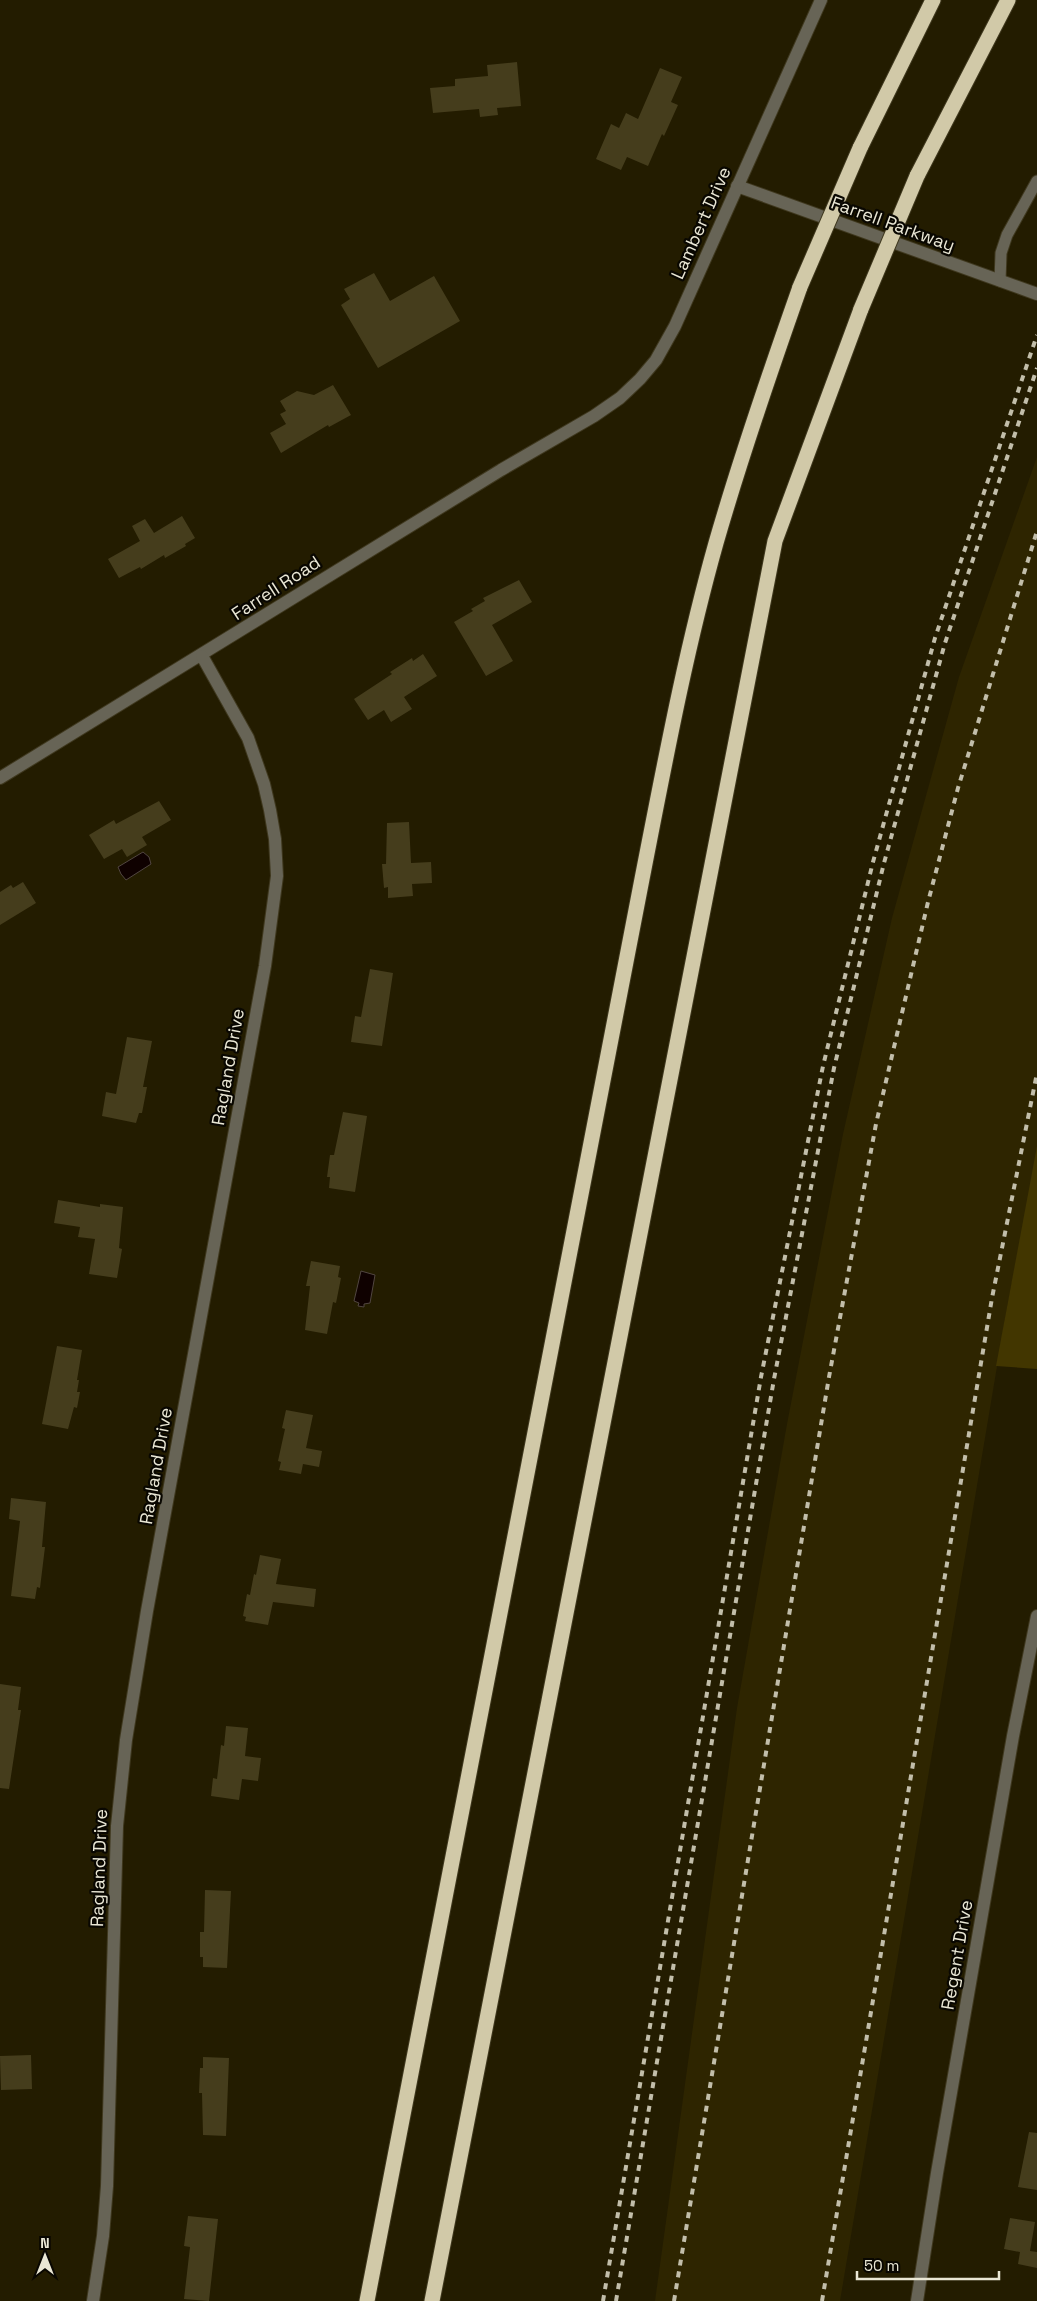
<svg xmlns="http://www.w3.org/2000/svg" width="1037" height="2301" font-family="'Space Grotesk',sans-serif">
	<rect width="100%" height="100%" fill="#231c00"/>
	<path fill="#2e2500" d="M1037,457v696l-31,160 -166,988h-185l82,-593 50,-284 56,-290 49,-216 67,-241z"/>
	<path fill="#423600" d="M1037,1146v223l-41,-3z"/>
	<g fill="#0f0100" stroke="#514640">
		<path d="M143,852l6,5 2,7 -25,16 -5,-6 -3,-7z"/>
		<path d="M361,1271l14,4 -5,28 -6,1v3l-6,-1 1,-3 -5,-2z"/>
	</g>
	<g fill="#453d1c">
		<path d="M517,62l4,44 -24,2 1,7 -18,2 -1,-8 -46,4 -3,-25 25,-2v-7l33,-3 -1,-11z"/>
		<path d="M660,68l22,9 -11,25 7,3 -14,31 -2,-2 -14,32 -21,-9 -6,13 -25,-11 15,-35 8,4 7,-15 12,6z"/>
		<path d="M374,273l16,28 44,-25 26,45 -82,47 -37,-63 9,-6 -6,-10z"/>
		<path d="M333,385l18,30 -22,12 -1,-2 -47,28 -11,-20 16,-9 -6,-10 6,-3 -6,-10 17,-10 17,4z"/>
		<path d="M182,516l13,22 -10,6 1,2 -21,12 -1,-3 -23,14 -1,-2 -21,11 -11,-19 32,-18 -8,-15 13,-7 9,14z"/>
		<path d="M519,580l13,22 -40,23 21,36 -27,15 -32,-54 19,-11 -2,-2 14,-8 -2,-3z"/>
		<path d="M423,654l14,22 -33,21 8,12 -21,13 -7,-12 -16,10 -14,-21 38,-25 -2,-2 22,-14 1,3z"/>
		<path d="M159,801l12,19 -29,17 5,8 -20,12 -5,-8 -18,10 -15,-24 25,-15 2,4z"/>
		<path d="M409,822l2,41 20,-1 1,21 -20,1 1,12 -25,2v-11l-4,1 -2,-24h4l1,-41z"/>
		<path d="M23,882l13,21 -36,22v-33l11,-7 2,3z"/>
		<path d="M370,969l23,4 -11,73 -31,-4 4,-26 6,1z"/>
		<path d="M127,1037l25,4 -9,46h4l-5,26h-3l-3,10 -34,-7 4,-24 10,2z"/>
		<path d="M343,1112l24,4 -12,76 -26,-4 1,-11h-3l3,-22h4z"/>
		<path d="M58,1200l42,7v-3l23,3 -4,41 3,1 -5,29 -28,-4 6,-35 -17,-2 2,-10 -26,-4z"/>
		<path d="M311,1261l29,5 -2,11 3,1 -5,25 -3,-1 -6,32 -22,-4 5,-44h-4z"/>
		<path d="M57,1346l25,4 -5,30h2l-2,12h3l-3,16 -3,-1 -6,22 -26,-5z"/>
		<path d="M286,1410l27,5 -7,33 16,3 -3,16 -16,-3 -2,10 -22,-4 2,-8 -3,-1 7,-32 -3,-1z"/>
		<path d="M11,1498l35,4 -4,45h3l-5,41 -3,-1 -2,12 -24,-3 9,-75 -11,-2z"/>
		<path d="M260,1555l21,4 -5,25 40,5 -2,18 -41,-5 -5,23 -23,-4 1,-4 -3,-1 4,-22 3,1 4,-21 2,1z"/>
		<path d="M0,1684l21,3 -3,23h3l-12,79 -9,-1z"/>
		<path d="M226,1726l22,2 -3,28 16,2 -3,23 -16,-2 -3,21 -28,-4 2,-18 4,1 4,-34 3,1z"/>
		<path d="M205,1890l26,1 -4,77 -24,-1v-10h-3v-25h4z"/>
		<path d="M31,2055l1,34 -31,1 -1,-34z"/>
		<path d="M203,2057l26,1 -3,78 -23,-1 -1,-42h-3l1,-25h3z"/>
		<path d="M1029,2132l8,1v57l-19,-3z"/>
		<path d="M188,2216l30,3 -9,82 -25,-2 6,-52 -6,-1z"/>
		<path d="M1010,2218l25,4 -5,29 7,1v16l-19,-4 2,-12 -16,-3z"/>
	</g>
	<g fill="none" stroke-linecap="round" stroke-linejoin="round">
		<defs>
			<path id="lane" d="M1000,281l1,-28 6,-18 30,-54"/>
			<g id="street">
				<path d="M737,186l300,108"/>
				<path d="M0,778l501,-308 93,-54 26,-18 20,-19 16,-19 19,-34 146,-326"/>
				<path d="M93,2301l10,-65 4,-50 10,-360 9,-86 21,-129 118,-645 12,-90 -2,-37 -5,-29 -6,-26 -16,-46 -46,-82"/>
				<path d="M917,2301l20,-128 76,-437 24,-120"/>
			</g>
			<g id="highway">
				<path d="M860,148l73,-148"/>
				<path d="M917,176l91,-176"/>
				<path d="M367,2301l275,-1422c22,-112 43,-226 74,-336 25,-87 54,-171 84,-256"/>
				<path d="M432,2301l343,-1760 86,-232"/>
			</g>
		</defs>
		<use href="#lane" stroke="#3f381e" stroke-width="13"/>
		<use href="#street" stroke="#3f381e" stroke-width="14"/>
		<use href="#highway" stroke="#3f381e" stroke-width="17"/>
		<use href="#lane" stroke="#676456" stroke-width="11"/>
		<use href="#street" stroke="#676456" stroke-width="12"/>
		<use href="#highway" stroke="#d1c9a8" stroke-width="15"/>
		<g stroke="#c2beaa" stroke-width="4" stroke-dasharray="6 6" stroke-linecap="butt">
			<path d="M603,2301l158,-924 62,-311 50,-204 62,-224 102,-303"/>
			<path d="M616,2301l158,-922 60,-311 50,-205 61,-220 92,-275"/>
			<path d="M674,2301l155,-924 47,-253 52,-222 30,-114 79,-257"/>
			<path d="M822,2301l170,-1003 45,-225"/>
		</g>
		<defs>
			<g id="highway-bridge">
				<path d="M800,287l60,-139"/>
				<path d="M861,309l56,-133"/>
			</g>
		</defs>
		<use href="#highway-bridge" stroke="#3f381e" stroke-width="17" stroke-linecap="butt"/>
		<use href="#highway-bridge" stroke="#d1c9a8" stroke-width="15"/>
	</g>
	<g text-anchor="middle" stroke-width="4.5" stroke-linejoin="round" paint-order="stroke">
		<g font-size="18" fill="#eae7d5" stroke="#090701">
			<text transform="translate(701 223) rotate(-66)" y="6">Lambert Drive</text>
			<text transform="translate(893 224) rotate(20)" y="6">Farrell Parkway</text>
			<text transform="translate(276 588) rotate(-33)" y="6">Farrell Road</text>
			<text transform="translate(228 1067) rotate(-80)" y="6">Ragland Drive</text>
			<text transform="translate(156 1466) rotate(-80)" y="6">Ragland Drive</text>
			<text transform="translate(99 1868) rotate(-88)" y="6">Ragland Drive</text>
			<text transform="translate(957 1955) rotate(-80)" y="6">Regent Drive</text>
		</g>
	</g>
	<g transform="translate(45 2256)" stroke="#090701" stroke-width="4" paint-order="stroke">
	<path d="M0-4L9 19L0 12L-9 19Z" fill="#eae7d5"/>
	<text y="-8" font-size="14" font-weight="bold" text-anchor="middle" fill="#eae7d5">N</text>
	</g>
	<path d="M857 2271v8h142v-8" fill="none" stroke="#eae7d5" stroke-width="2.5"/>
	<text x="864" y="2271" font-size="15" fill="#eae7d5" stroke="#090701" stroke-width="4" paint-order="stroke">50 m</text>
</svg>
